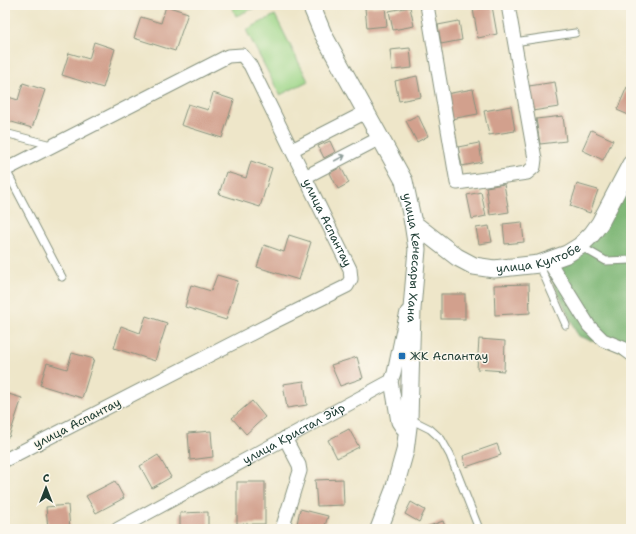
<svg xmlns="http://www.w3.org/2000/svg" width="636" height="534" font-family="'Shantell Sans',sans-serif">
	<rect width="100%" height="100%" fill="#fbf7ec"/>
	<filter id="ink" filterUnits="userSpaceOnUse"><feTurbulence type="fractalNoise" baseFrequency=".025" numOctaves="2"/><feDisplacementMap in="SourceGraphic" scale="8" xChannelSelector="R" yChannelSelector="G"/><feConvolveMatrix kernelMatrix="1 2 1 2 8 2 1 2 1" color-interpolation-filters="sRGB"/></filter>
	<filter id="wash" filterUnits="userSpaceOnUse"><feTurbulence type="fractalNoise" baseFrequency=".012" numOctaves="4" result="noise"/><feDisplacementMap in="SourceGraphic" scale="16" xChannelSelector="R" yChannelSelector="G"/><feGaussianBlur stdDeviation="0.9" result="paint"/><feColorMatrix in="noise" values="0 0 0 0 0 0 0 0 0 0 0 0 0 0 0 0 0 1.4 0 .05"/><feComposite in="paint" operator="in"/></filter>
	<g filter="url(#wash)">
		<rect width="100%" height="100%" fill="#eee6c9"/>
		<g fill="#9cd587" stroke="#5e895e">
			<path d="M231,5h30l-25,11z"/>
			<path d="M275,15l33,66 -28,14 -34,-65z"/>
		</g>
		<path fill="#7db674" stroke="#4e7a54" d="M631,180v173l-53,-17 -31,-67 14,-5z"/>
		<g id="blocks">
			<g fill="#d2a08d">
				<path d="M166,6l22,7 -13,38 -41,-13 7,-21 20,6z"/>
				<path d="M385,6l2,20 -20,2 -2,-20z"/>
				<path d="M492,6l5,28 -19,4 -5,-29z"/>
				<path d="M410,7l4,19 -21,4 -4,-19z"/>
				<path d="M459,21l3,19 -21,4 -3,-19z"/>
				<path d="M94,42l21,7 -12,39 -41,-13 7,-22 20,6z"/>
				<path d="M410,48l2,20 -20,2 -2,-20z"/>
				<path d="M417,76l4,21 -22,4 -4,-20z"/>
				<path d="M555,82l4,25 -27,4 -3,-25z"/>
				<path d="M23,83l22,7 -13,38 -27,-8v-24l13,4z"/>
				<path d="M627,87l4,2v27l-14,-6z"/>
				<path d="M473,89l5,25 -27,5 -5,-25z"/>
				<path d="M213,93l21,7 -12,38 -41,-13 7,-21 20,6z"/>
				<path d="M511,106l4,25 -26,4 -5,-24z"/>
				<path d="M418,115l10,21 -11,6 -11,-21z"/>
				<path d="M563,116l3,25 -26,3 -4,-25z"/>
				<path d="M591,130l22,10 -10,20 -21,-10z"/>
				<path d="M330,141l5,11 -11,6 -6,-12z"/>
				<path d="M479,143l3,19 -20,4 -4,-19z"/>
				<path d="M251,161l21,7 -12,39 -41,-13 7,-22 20,6z"/>
				<path d="M341,167l8,16 -11,6 -8,-16z"/>
				<path d="M504,184l5,28 -19,3 -4,-28z"/>
				<path d="M577,184l21,6 -8,23 -20,-7z"/>
				<path d="M481,192l5,24 -14,3 -5,-24z"/>
				<path d="M522,222l2,20 -19,2 -2,-20z"/>
				<path d="M489,226l3,16 -13,2 -3,-16z"/>
				<path d="M289,235l22,7 -12,38 -42,-13 7,-22 20,7z"/>
				<path d="M217,275l21,6 -12,39 -41,-13 6,-22 20,6z"/>
				<path d="M529,284l1,29 -35,2 -1,-30z"/>
				<rect x="441" y="294" width="24" height="25"/>
				<path d="M146,316l21,7 -12,38 -41,-13 7,-22 19,7z"/>
				<path d="M479,339l26,2 -1,30 -27,-2z"/>
				<path d="M72,353l22,6 -12,39 -42,-13 7,-22 20,6z"/>
				<path d="M357,357l6,21 -23,8 -9,-21z"/>
				<path d="M304,381l3,24 -20,3 -4,-24z"/>
				<path d="M5,393l17,5 -13,39 -4,-1z"/>
				<path d="M252,401l13,16 -19,17 -14,-16z"/>
				<path d="M349,429l10,18 -22,11 -9,-18z"/>
				<path d="M211,431l2,26 -23,3 -2,-27z"/>
				<path d="M497,444l4,11 -35,12 -3,-11z"/>
				<path d="M158,455l13,22 -19,11 -12,-22z"/>
				<path d="M343,479l1,26 -27,1 -2,-26z"/>
				<path d="M115,481l9,17 -28,15 -10,-17z"/>
				<rect x="237" y="482" width="28" height="42"/>
				<path d="M411,502l14,8 -6,12 -14,-8z"/>
				<path d="M68,505l2,24h-22l-2,-22z"/>
				<path d="M300,509l28,7 -4,13h-28z"/>
				<path d="M208,512v17h-28v-16z"/>
				<path d="M443,521l3,8h-25z"/>
			</g>
		</g>
	</g>
	<g filter="url(#ink)">
		<use href="#blocks" fill-opacity="0" stroke="#86927e" stroke-width="1"/>
		<g fill="none" stroke-linecap="round" stroke-linejoin="round">
			<defs>
				<g id="service">
					<path d="M514,42l61,-9"/>
					<path d="M5,133l46,12"/>
					<path d="M5,168l57,109"/>
					<path d="M580,246l26,15 25,-1"/>
					<path d="M539,264l27,61"/>
					<path d="M410,419l20,10 11,10 9,16 29,74"/>
				</g>
				<g id="minor">
					<path d="M427,5l30,178 70,-10 7,-6 1,-8 -27,-154"/>
					<path d="M292,150l74,-38"/>
					<path id="s1" d="M5,170l223,-114 14,-1 8,10 100,204 1,10 -4,7 -73,36 -269,138"/>
					<path d="M305,177l75,-39"/>
					<path d="M548,260l41,66 14,14 20,8 8,6"/>
					<path d="M391,381l7,41 4,6 6,3"/>
					<path id="s2" d="M118,529l273,-148 3,-8 11,-53 2,-8"/>
					<path d="M282,529l18,-58 -1,-6 -14,-27"/>
				</g>
				<g id="tertiary">
					<path id="s3" d="M311,5l12,29 81,147 9,42 4,26 -5,60 -3,110 -4,32 -11,39 -15,39"/>
					<path id="s4" d="M413,223l44,34 17,9 20,3 45,-5 28,-10 13,-8 12,-12 8,-11 31,-59"/>
				</g>
			</defs>
			<use href="#service" stroke="#86927e" stroke-width="9"/>
			<use href="#minor" stroke="#86927e" stroke-width="15"/>
			<use href="#tertiary" stroke="#86927e" stroke-width="19"/>
			<use href="#service" stroke="#fff" stroke-width="7"/>
			<use href="#minor" stroke="#fff" stroke-width="13"/>
			<use href="#tertiary" stroke="#fff" stroke-width="17"/>
		</g>
		<defs><path id="oneway-shaft" d="M-6 0H5M1.5-3L5.5 0L1.5 3" fill="none" stroke-width="1.6" stroke-linecap="round" stroke-linejoin="round"/></defs>
		<use stroke="#8f9e9a" href="#oneway-shaft" transform="translate(340 158) rotate(-28)"/>
	</g>
	<rect fill="#1f6fb2" stroke="#fbf7ec" stroke-width="1.5" x="398" y="352" width="8" height="8" rx="2"/>
	<g text-anchor="middle" stroke-width="3" stroke-linejoin="round" paint-order="stroke">
		<g font-size="12" fill="#1f3d34" stroke="#fbf7ec">
			<text dy="4" stroke="none"><textPath href="#s1" startOffset="453">улица Аспантау</textPath></text>
			<text dy="4" stroke="none"><textPath href="#s4" startOffset="141">улица Култобе</textPath></text>
			<text dy="4" stroke="none"><textPath href="#s3" startOffset="277">улица Кенесары Хана</textPath></text>
			<text transform="translate(77 423) rotate(-27)" y="4">улица Аспантау</text>
			<text dy="4" stroke="none"><textPath href="#s2" startOffset="200">улица Кристал Эйр</textPath></text>
		</g>
		<g font-size="12" fill="#1f3d34" stroke="#fbf7ec" text-anchor="start">
			<text x="410" y="360">ЖК Аспантау</text>
		</g>
	</g>
	<rect width="636" height="534" fill="none" stroke="#fbf7ec" stroke-width="20"/>
	<g transform="translate(46 488)" stroke="#fbf7ec" stroke-width="3" paint-order="stroke">
	<path d="M0-3L7 15L0 10L-7 15Z" fill="#1f3d34"/>
	<text y="-6" font-size="11" font-weight="bold" text-anchor="middle" fill="#1f3d34">С</text>
	</g>
</svg>
